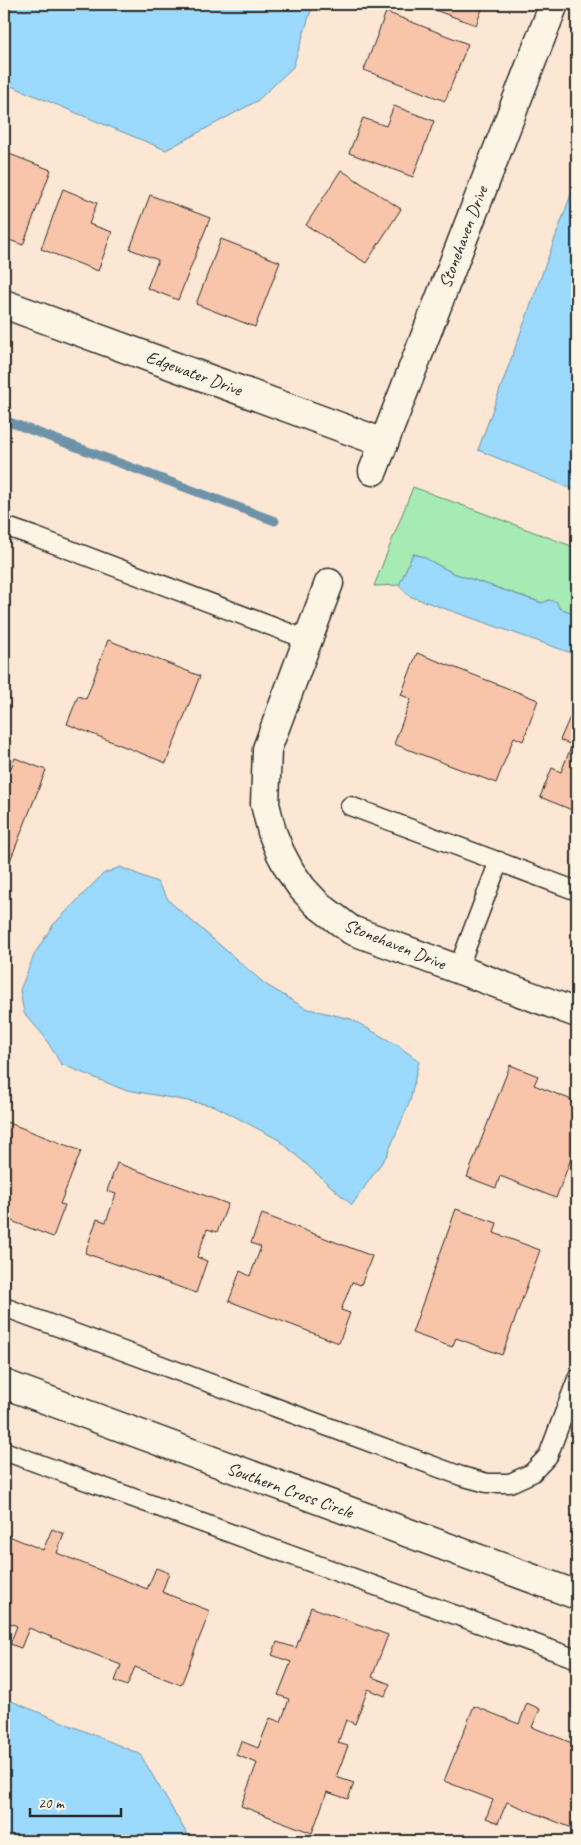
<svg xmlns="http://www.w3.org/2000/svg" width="581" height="1845" font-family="Caveat,sans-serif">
	<rect width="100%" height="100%" fill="#fbe7d3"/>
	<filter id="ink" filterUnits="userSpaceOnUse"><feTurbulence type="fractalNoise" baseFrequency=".02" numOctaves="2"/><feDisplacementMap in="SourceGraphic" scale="10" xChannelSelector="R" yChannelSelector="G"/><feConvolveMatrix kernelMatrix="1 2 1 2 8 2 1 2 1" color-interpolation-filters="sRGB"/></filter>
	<g filter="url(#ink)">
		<path fill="#a6eab4" stroke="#688a70" d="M413,487l164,61v66l-18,-6 -10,-8 -6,3 -90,-30 -32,-17 -8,-2 -14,31 -25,1z"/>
		<g fill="#9bd9fd" stroke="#6e93a9">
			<path d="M4,4h309l-20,63 -36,34 -91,49 -162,-67z"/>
			<path d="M577,178v313l-99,-41z"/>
			<path d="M413,554l8,2 32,17 89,30 7,-3 8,2 2,6 18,6v41l-168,-59 -10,-11z"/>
			<path d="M120,867l37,15 13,20 95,82 40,24 46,11 46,26 22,16 -9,40 -23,54 -35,50 -73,-65 -64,-34 -93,-17 -61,-25 -17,-28 -20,-23 -4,-23 15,-37 18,-28 50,-51z"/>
			<path d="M4,1698l136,56 51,87h-187z"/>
		</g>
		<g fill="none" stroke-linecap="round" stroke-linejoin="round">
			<path stroke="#6e93a9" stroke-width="9" d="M4,420l271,101"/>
		</g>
		<g fill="#f9c5aa" stroke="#2b2b2b">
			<path d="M418,4h66l-8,21z"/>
			<path d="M386,12l82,32 -23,57 -81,-31z"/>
			<path d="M394,106l40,15 -21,56 -64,-24 14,-35 23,8z"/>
			<path d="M4,152l47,18 -28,75 -19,-7z"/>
			<path d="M341,170l60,39 -35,54 -60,-38z"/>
			<path d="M63,189l34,14 -8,21 23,8 -14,39 -57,-22z"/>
			<path d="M150,195l60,23 -32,82 -31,-12 11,-28 -28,-11z"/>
			<path d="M221,239l59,23 -25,65 -59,-23z"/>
			<path d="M108,640l92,36 -34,87 -99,-39 11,-28 8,3z"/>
			<path d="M417,653l121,47 -15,41 -9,-4 -18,46 -102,-39 17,-45 -10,-4z"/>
			<path d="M573,710l4,1v101l-37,-15 12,-29 9,4 11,-27 -12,-5z"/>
			<path d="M15,758l31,12 -42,106v-111l7,3z"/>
			<path d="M510,1065l28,11 -4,9 43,17v41l-21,55 -56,-22 -4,12 -29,-11z"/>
			<path d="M4,1121l77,30 -21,53 5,1 -12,32 -49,-19z"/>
			<path d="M117,1163l111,41 -11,28 -10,-3 -10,28 10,4 -11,32 -111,-40 12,-34 9,3 10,-28 -9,-3z"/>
			<path d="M456,1209l41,14 -3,10 46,17 -38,105 -46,-17 -4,9 -40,-14z"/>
			<path d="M262,1214l110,42 -11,29 -9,-3 -11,28 9,3 -11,30 -110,-42 11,-30 10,5 11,-29 -10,-4z"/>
			<path d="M52,1529l12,5 -7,19 90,36 9,-21 13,5 -7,19 48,19 -29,74 -46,-18 -8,19 -12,-5 6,-16 -92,-37 -8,20 -11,-4 7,-18 -13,-6v-86l39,16z"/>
			<path d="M311,1607l77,28 -16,42 18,7 -5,12 -17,-7 -13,35 -9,-4 -8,23 10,3 -12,31 18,6 -6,16 -21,-7 -15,41 -71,-27 16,-43 -21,-8 5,-14 17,7 12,-30 11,4 8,-23 -11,-4 13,-33 -19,-7 5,-13 19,6z"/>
			<path d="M527,1703l13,6 -8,18 45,18v85l-70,-28 -9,21 -12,-5 7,-18 -49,-19 30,-75 45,18z"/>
		</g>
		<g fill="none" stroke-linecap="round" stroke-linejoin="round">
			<defs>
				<g id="lane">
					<path d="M4,528h6l26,9 272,103"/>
					<path d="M350,806l227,85"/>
					<path d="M458,969l41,-108"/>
					<path d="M4,1307l457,169 26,7h23l22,-10 16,-17 29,-77"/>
					<path d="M4,1451l573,208"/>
				</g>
				<g id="street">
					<path d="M4,304l380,139"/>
					<path d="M373,471l181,-467"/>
					<path d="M329,583l-62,166 -2,55 7,28 8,20 10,19 12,17 15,16 34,26 226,83"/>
					<path d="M4,1384l573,211"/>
				</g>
			</defs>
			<use href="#lane" stroke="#2b2b2b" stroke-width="21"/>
			<use href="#street" stroke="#2b2b2b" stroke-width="31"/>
			<use href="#lane" stroke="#fcf5e5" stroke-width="18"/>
			<use href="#street" stroke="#fcf5e5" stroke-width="28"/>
		</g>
	</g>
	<g text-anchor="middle" stroke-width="4" stroke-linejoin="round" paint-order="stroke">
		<g font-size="18" fill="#2b2b2b" stroke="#fcf5e5">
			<text transform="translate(463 237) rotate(-69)" y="6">Stonehaven Drive</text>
			<text transform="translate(194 373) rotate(20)" y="6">Edgewater Drive</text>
			<text transform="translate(395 944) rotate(22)" y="6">Stonehaven Drive</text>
			<text transform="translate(290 1490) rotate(20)" y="6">Southern Cross Circle</text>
		</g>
	</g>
	<rect width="581" height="1845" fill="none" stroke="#fcf5e5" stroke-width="20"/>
	<rect x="10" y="10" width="561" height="1825" fill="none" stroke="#2b2b2b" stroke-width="2" filter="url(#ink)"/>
	<path d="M30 1808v8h91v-8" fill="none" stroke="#2b2b2b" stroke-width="2.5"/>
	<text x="38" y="1808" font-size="15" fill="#2b2b2b" stroke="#fcf5e5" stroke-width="4" paint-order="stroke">20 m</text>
</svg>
